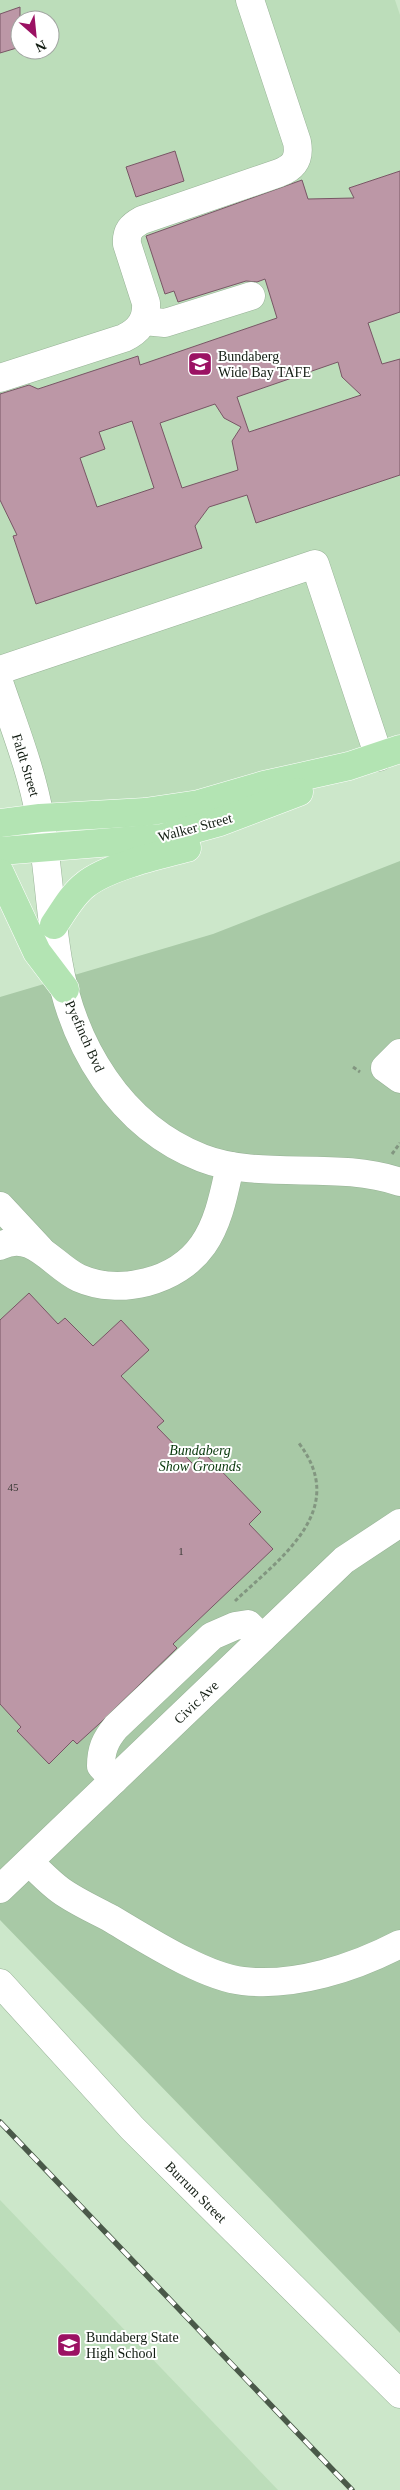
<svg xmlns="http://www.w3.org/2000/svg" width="400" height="2490" font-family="'Times New Roman',serif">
	<rect width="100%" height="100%" fill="#cce7ca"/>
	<g fill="#bcddba" fill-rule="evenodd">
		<path d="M0,0h395l5,15v732l-201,55 -157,14 -42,-138zM20,20h30v30h-30z"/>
		<path d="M0,2200l278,290h-278z"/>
	</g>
	<path fill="#a8c9a6" d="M400,861v1472l-400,-413v-923l213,-63z"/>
	<g fill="#bc97a6" stroke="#785665" fill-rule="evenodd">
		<path d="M20,7v40l-20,6v-39z"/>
		<path d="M175,151l9,30 -48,16 -10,-30z"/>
		<path d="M400,171v141l-32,11 14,41 18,-5v116l-144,48 -9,-28 -38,12 -14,19 7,22 -166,56 -23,-68 4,-1 -17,-35v-106l29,-9 9,4 100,-33 2,9 137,-47 -12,-39 -8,3 -11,-1 -68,21 -4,-11 -9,3 -19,-58 156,-56 6,19 46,-1 -5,-10zM338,362l4,15 19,18 -112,37 -12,-35zM215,404l9,14 17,9 -9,14 6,29 -56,18 -22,-65zM132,421l22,67 -57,19 -17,-49 25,-9 -6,-17z"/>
		<path d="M29,1293l29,31 7,-6 28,28 28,-26 28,30 -28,26 43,45 -7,6 36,37 11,-11 57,59 -12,12 24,25 -100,95 4,4 -78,76 -22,20 -4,-4 -24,24 -32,-33 4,-4 -21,-23v-384z"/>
	</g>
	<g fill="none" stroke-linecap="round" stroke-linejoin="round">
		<defs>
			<g id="minor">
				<path d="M144,321l21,2 86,-27"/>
				<path d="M0,378l124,-40c15,-7 23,-18 22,-35l-19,-59c-1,-13 4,-18 15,-24l137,-47c16,-6 21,-15 18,-31l-47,-142"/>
				<path d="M0,670l315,-106 64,193"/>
				<path d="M0,685c15,44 32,87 40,133 8,47 10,95 18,142 14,85 62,166 144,198 59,23 135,2 198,24"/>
				<path d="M400,1053l-15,15 15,11"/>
				<path d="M0,1206l40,43"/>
				<path d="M0,1246c32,-17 53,20 79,32 41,18 98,4 124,-33 16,-23 21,-52 27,-79"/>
				<path d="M114,1780l-13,-14c0,-16 4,-26 15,-39l96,-91 23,-10 13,-2 14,14"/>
				<path d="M29,1862c10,9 20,20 31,28 15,11 33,19 50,28 34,20 94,59 133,63 52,6 111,-13 157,-37"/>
				<path d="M0,1889l344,-329 56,-37"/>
				<path d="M0,1983l132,145 268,266"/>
			</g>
			<g id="major">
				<path d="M0,823l40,-5 105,-6 54,-8 65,-19 85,-19 51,-17"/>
				<path d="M0,851l162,-13 58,-16 79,-30"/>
				<path d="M0,873l37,79 28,37"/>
				<path d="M54,925c9,-13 18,-30 31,-40 22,-18 74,-30 102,-37"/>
			</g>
		</defs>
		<use href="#minor" stroke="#97b296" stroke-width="29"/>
		<use href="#major" stroke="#fff" stroke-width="29"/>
		<g stroke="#829680" stroke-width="3" stroke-dasharray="4 2.5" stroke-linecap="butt">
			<path d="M353,1067l7,5"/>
			<path d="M392,1154l8,-11"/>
			<path d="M235,1601c45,-43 116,-91 63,-159"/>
		</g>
		<use href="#minor" stroke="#fff" stroke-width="28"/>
		<use href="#major" stroke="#b3e4b3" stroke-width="28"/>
		<defs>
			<path id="rail" d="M0,2122l352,368"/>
		</defs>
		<use href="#rail" stroke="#4a5949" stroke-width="5.5"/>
		<use href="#rail" stroke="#fff" stroke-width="4" stroke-dasharray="11" stroke-linecap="butt"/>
	</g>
	<defs>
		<symbol id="university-square" viewBox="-11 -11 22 22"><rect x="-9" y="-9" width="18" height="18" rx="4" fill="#9b1263" stroke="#fff"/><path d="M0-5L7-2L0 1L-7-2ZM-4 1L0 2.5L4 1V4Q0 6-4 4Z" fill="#fff"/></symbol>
		<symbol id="school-square" viewBox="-11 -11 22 22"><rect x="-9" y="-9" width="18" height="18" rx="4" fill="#9b1263" stroke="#fff"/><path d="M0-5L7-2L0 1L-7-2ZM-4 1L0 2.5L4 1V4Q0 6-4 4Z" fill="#fff"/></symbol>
	</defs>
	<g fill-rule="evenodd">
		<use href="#university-square" x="186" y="350" width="28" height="28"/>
		<use href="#school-square" x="55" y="2331" width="28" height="28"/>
	</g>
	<g text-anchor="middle" stroke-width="4" stroke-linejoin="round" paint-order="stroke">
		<g font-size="11" fill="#3c3b37">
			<text x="13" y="1491">45</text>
			<text x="181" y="1555">1</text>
		</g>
		<g font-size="14" fill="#121c12" stroke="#fff" text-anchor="start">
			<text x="218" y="361">Bundaberg<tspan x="218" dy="16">Wide Bay TAFE</tspan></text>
			<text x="86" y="2342">Bundaberg State<tspan x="86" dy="16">High School</tspan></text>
		</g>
		<g font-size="14" fill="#121c12" stroke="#fff">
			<text transform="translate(26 765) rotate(73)" y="5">Faldt Street</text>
			<text transform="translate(195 827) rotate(-15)" y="5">Walker Street</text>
			<text transform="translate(85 1036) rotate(66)" y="5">Pyefinch Bvd</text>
			<text transform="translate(196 1702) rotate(-44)" y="5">Civic Ave</text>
			<text transform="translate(196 2192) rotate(45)" y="5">Burrum Street</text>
		</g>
		<g font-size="14" font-style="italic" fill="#09380c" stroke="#fff">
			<text x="200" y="1455">Bundaberg<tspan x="200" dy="16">Show Grounds</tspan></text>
		</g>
	</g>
	<g transform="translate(35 35) rotate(153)"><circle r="24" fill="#ffffff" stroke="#a0a4a0"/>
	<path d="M0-4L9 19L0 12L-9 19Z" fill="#9b1263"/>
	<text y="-8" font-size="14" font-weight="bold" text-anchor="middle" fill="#121c12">N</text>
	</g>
</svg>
